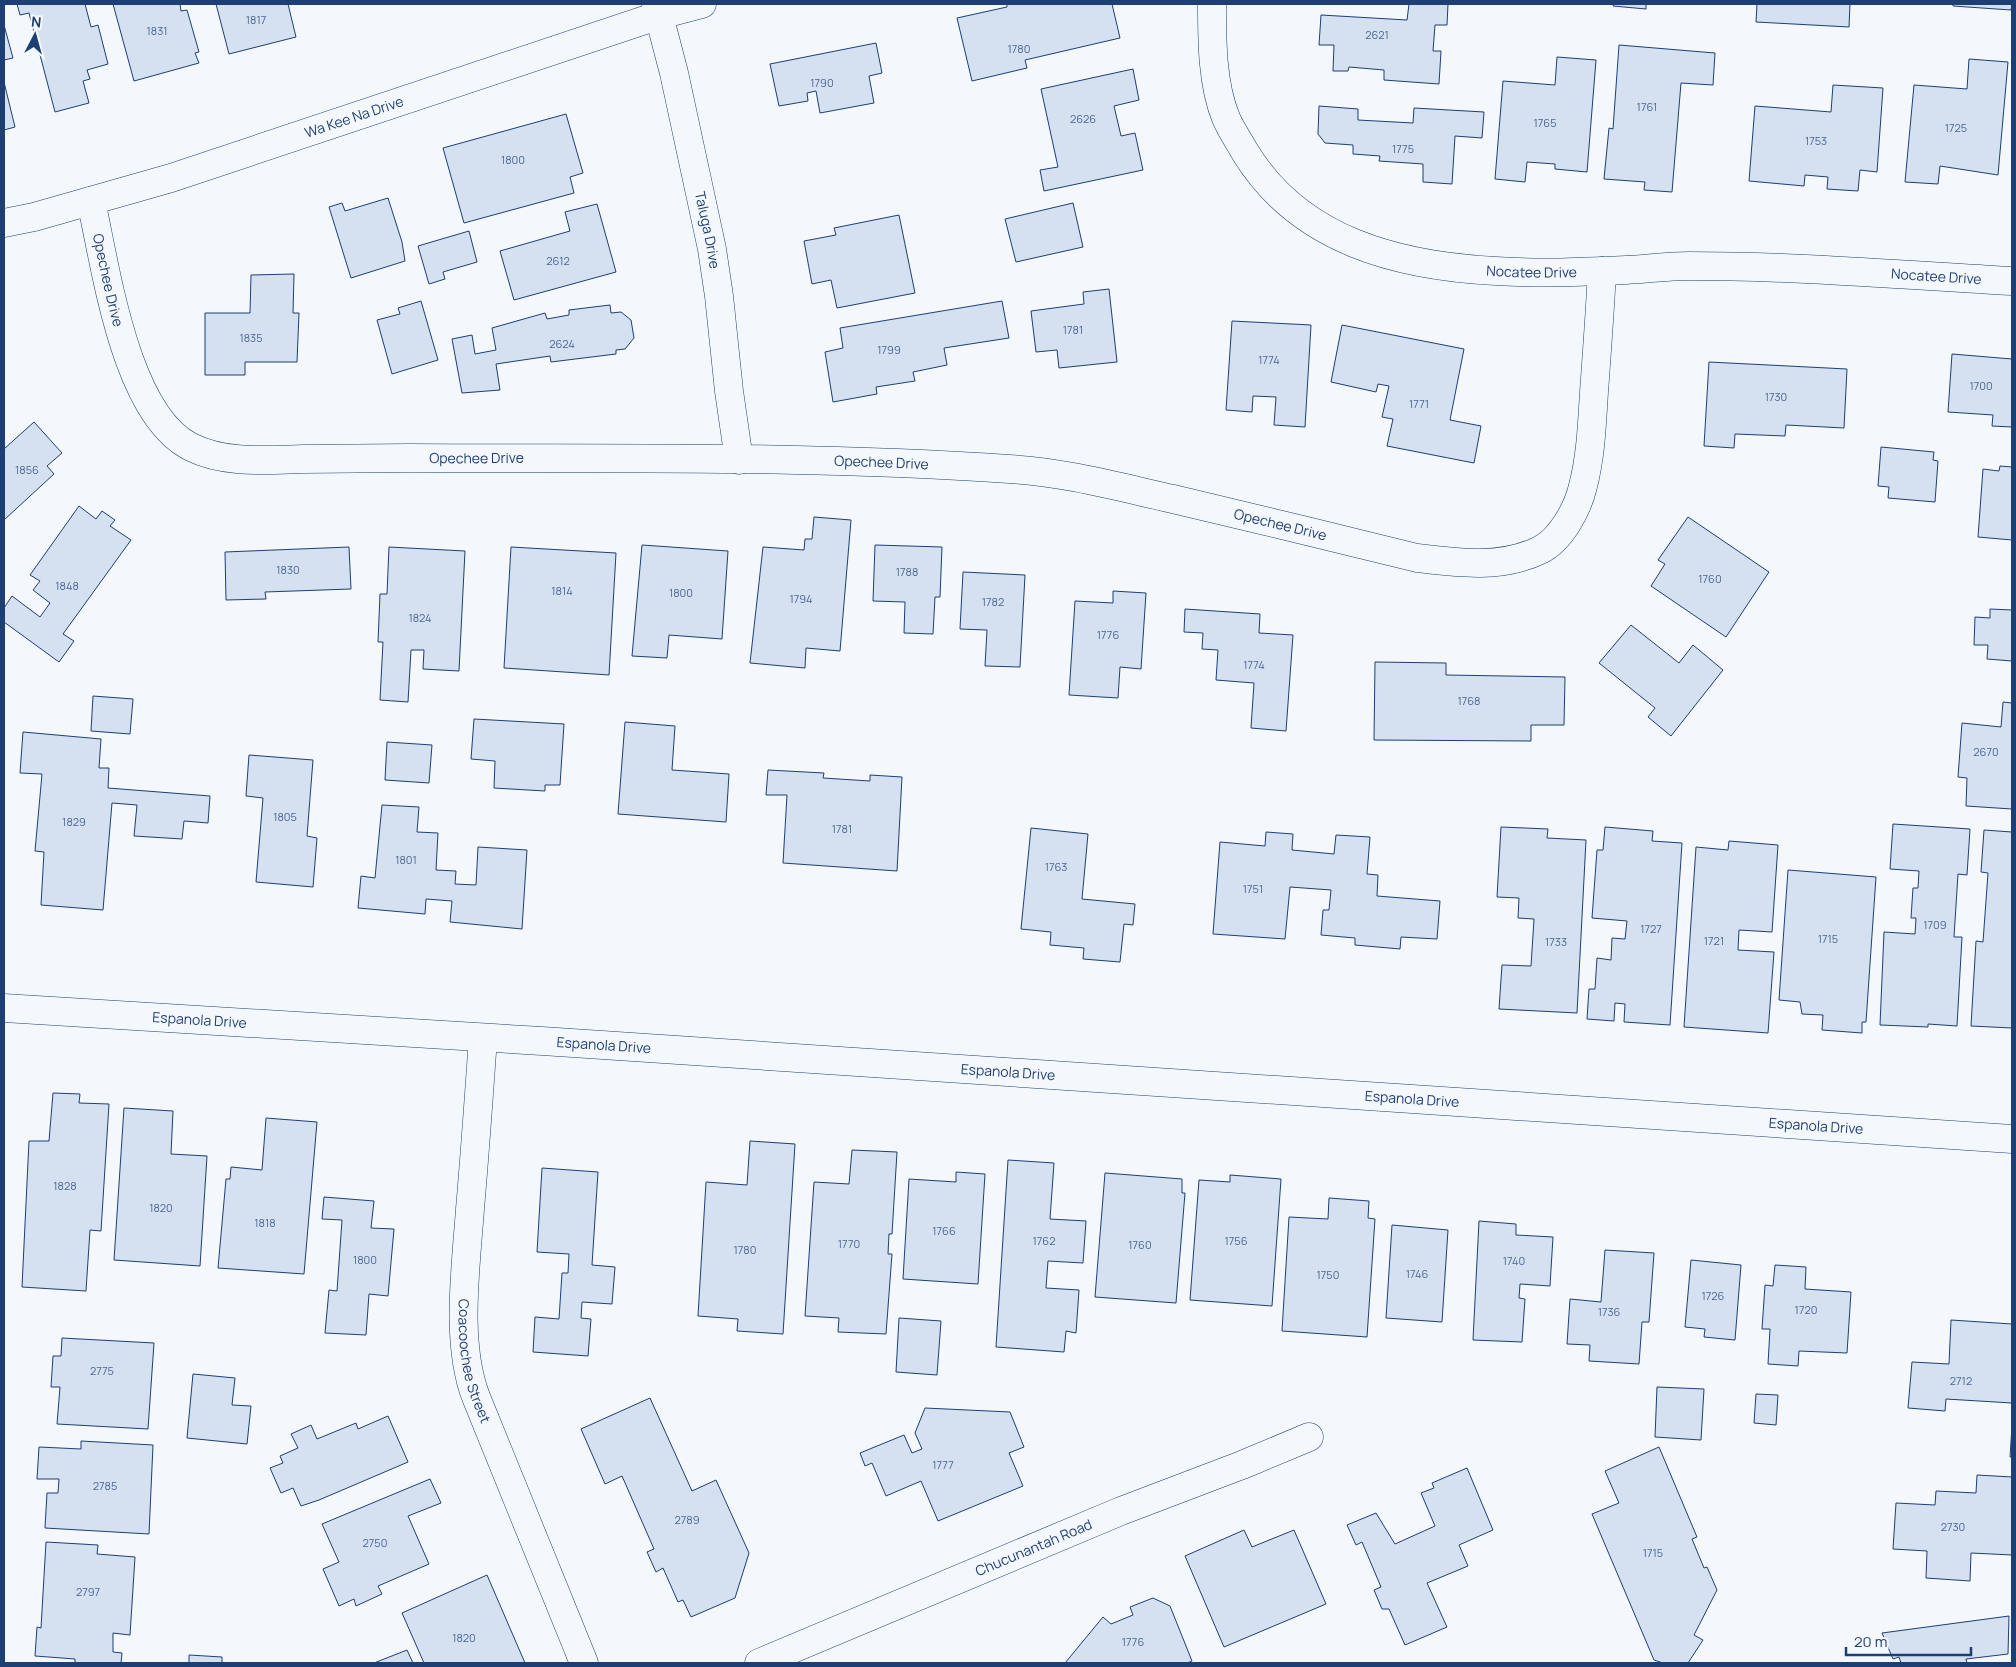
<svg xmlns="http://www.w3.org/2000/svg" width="2016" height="1667" font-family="Manrope,sans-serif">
	<rect width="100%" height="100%" fill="#f4f7fb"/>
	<g fill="#d5e0f0" stroke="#1d3f73">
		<path d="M17,4h68l6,23 7,-2 10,39 -21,6 3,9 -7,2 6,22 -34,9 -26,-99 -9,2z"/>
		<path d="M113,4h67l1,7 6,-1 12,42 -4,1 4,10 -65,18z"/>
		<path d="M216,4h72l8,33 -67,17z"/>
		<path d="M1007,4h105l8,34 -95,22 2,8 -55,13 -15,-63 50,-11z"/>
		<path d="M1409,4h39l-1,21h-12l-2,26h8l-2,33 -55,-4v-10l-35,-3 -1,4h-15l1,-26h-15l2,-30 86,5z"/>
		<path d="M1614,4h32v5l-33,-3z"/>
		<path d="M1757,4h93l-1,23 -93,-5z"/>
		<path d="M1953,4h59l-1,6 -58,-4z"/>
		<path d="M4,25l9,33 -9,2z"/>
		<path d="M876,43l6,30 -13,3 5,27 -54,10 -4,-22 -9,2 1,8 -29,5 -9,-42z"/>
		<path d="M1619,45l96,8 -2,32 -32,-2 -9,109 -28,-2 1,-8 -41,-3 5,-51 4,1z"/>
		<path d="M1557,57l39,3 -9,112 -32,-3v-5l-28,-2 -2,20 -30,-3 8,-98 52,4z"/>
		<path d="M1969,59l39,3 -10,113 -58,-9 -2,18 -33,-2 9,-97 53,4z"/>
		<path d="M1133,69l6,31 -25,6 7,30 14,-3 8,37 -99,21 -4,-21 18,-3 -17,-78z"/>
		<path d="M4,82l11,45 -11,3z"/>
		<path d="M1833,85l50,3 -6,84 -17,-2 -2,21 -31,-2 1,-12 -23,-2 -1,11 -55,-5 6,-75 76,6z"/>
		<path d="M1319,106l39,3v11l55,3 1,-15 70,4 -2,26 -27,-2 -3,48 -29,-2v-18l-44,-3 1,-5 -27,-2v-9l-28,-2 -7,-9z"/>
		<path d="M566,114l17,59 -13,4 4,16 -110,30 -21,-75z"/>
		<path d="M388,198l14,44 3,19 -54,17 -22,-71 13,-4 3,8z"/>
		<path d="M1073,203l10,44 -67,15 -11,-43z"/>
		<path d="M597,204l19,68 -102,28 -14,-49 70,-20 -5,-19z"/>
		<path d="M899,215l16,78 -78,15 -6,-28 -19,4 -8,-43 32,-6 -2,-7z"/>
		<path d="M469,231l8,31 -34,10 2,7 -16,5 -11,-38z"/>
		<path d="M294,274l-1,39h6l-2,49h-52v13h-40v-62h45l1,-38z"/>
		<path d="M1109,289l8,73 -58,6 -2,-18 -21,2 -5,-41 53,-7 -1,-12z"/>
		<path d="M421,301l17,59 -46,14 -15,-54 23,-6 -2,-6z"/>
		<path d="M1002,301l7,37 -65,10 3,17 -34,7 2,9 -39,6 1,7 -44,8 -8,-50 18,-4 -3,-20z"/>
		<path d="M610,305l1,8 10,-1 10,8 3,18 -9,11 -9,1v4l-65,8 -1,-6 -54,8 4,26 -38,3 -10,-54 20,-4 3,19 21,-4 -4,-22 53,-15 2,6 22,-4v-5z"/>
		<path d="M1232,321l79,4 -6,102 -31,-2 2,-28 -23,-1 -1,16 -26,-2z"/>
		<path d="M1342,325l122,24 -14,71 31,6 -7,37 -87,-17 6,-27 -11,-2 7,-31 -11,-2 -2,8 -45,-10z"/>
		<path d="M1952,354l60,5v68l-20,-1 1,-11 -45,-3z"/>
		<path d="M1709,362l138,7 -3,59 -58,-3 -1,11 -50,-2 -1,14 -30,-2z"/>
		<path d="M34,422l28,31 -15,13 7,8 -50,46v-71z"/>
		<path d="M1881,447l53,5 -1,8 5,1 -3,41 -47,-4 1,-11 -11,-1z"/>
		<path d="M2000,466l12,1v73l-34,-3 5,-68 16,2z"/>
		<path d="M79,506l17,13 6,-8 13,9 -5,6 21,14 -68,94 11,7 -15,21 -55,-40v-14l8,-12 28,21 10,-14 -17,-13 7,-9 -10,-6z"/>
		<path d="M814,517l37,3 -11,131 -34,-3 -1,20 -55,-5 13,-116 41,3 1,-11h7z"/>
		<path d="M1688,517l81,55 -43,65 -75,-51 14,-22 -7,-4z"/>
		<path d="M642,545l86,6 -6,88 -53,-4 -2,23 -35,-2z"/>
		<path d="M875,545l67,2 -2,50h-5l-2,37 -29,-1 1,-31 -32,-1z"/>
		<path d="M349,547l2,42 -86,3 1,7 -40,1 -1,-48z"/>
		<path d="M389,547l76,4 -6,120 -36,-2 1,-19h-13l-3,52 -28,-2 3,-58h-5l2,-48h7z"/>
		<path d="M511,547l105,6 -7,122 -105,-7z"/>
		<path d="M963,572l62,3 -5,92 -35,-1 2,-36 -27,-1z"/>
		<path d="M1113,591l33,2 -5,76 -21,-2 -2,31 -49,-3 6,-94 38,2z"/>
		<path d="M1185,609l75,5 -1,19 34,2 -7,96 -35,-3 3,-45 -38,-3 2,-30 -16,-1 1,-16 -19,-1z"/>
		<path d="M1990,609l22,1v51l-25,-2 1,-14h-14l1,-28 15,1z"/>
		<path d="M1631,625l48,38 14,-18 30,25 -52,66 -23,-19 7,-9 -56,-45z"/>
		<path d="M1375,662l71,1v12l119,2 -1,48h-33v16l-157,-1z"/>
		<path d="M93,696l40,3 -3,35 -39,-3z"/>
		<path d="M2003,702l9,1v106l-46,-3 1,-28 -9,-1 4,-54 39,4z"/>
		<path d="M474,719l90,5 -4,61h-15v6l-51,-3 1,-27 -24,-2z"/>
		<path d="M625,722l50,4 -3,44 57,4 -3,48 -108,-8z"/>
		<path d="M23,732l78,7 -2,29h10l-1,20 102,8 -2,27 -24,-2 -2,18 -48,-3 3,-31 -25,-2 -9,107 -62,-5 3,-53 -9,-1 7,-77 -22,-1z"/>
		<path d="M387,742l45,3 -3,38 -44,-3z"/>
		<path d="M249,755l64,5 -6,76 10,2 -4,49 -57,-5 7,-84 -17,-2z"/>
		<path d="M768,770l56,3 -1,5 47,3v-6l32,2 -5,94 -114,-8 4,-68h-21z"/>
		<path d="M382,805l37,2 -2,25 21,1 -2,37 20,1 -1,13 21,1 2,-38 49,3 -5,79 -72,-7 2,-21 -26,-2 -1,15 -67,-6 3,-32 14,2z"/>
		<path d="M1893,824l77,5 -3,46 -9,-1 -4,63h8l-5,89 -29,-2v3l-48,-2 4,-93 31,2 1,-16h-5l2,-30h5l1,-17 -29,-2z"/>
		<path d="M1501,827l47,2 -1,9 39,2 -9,173 -78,-4 3,-44 29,1 3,-47 -16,-1 1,-20 -22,-1z"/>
		<path d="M1605,827l48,4 -1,10 30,2 -12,182 -46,-3 1,-18 -10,-1 -1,18 -27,-2 2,-30h6l2,-31 14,2 1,-22 13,1 2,-18 -35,-3 5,-68h6z"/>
		<path d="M1031,828l57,6 -6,65 53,5 -2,21 -9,-1 -4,38 -37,-3 1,-11 -34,-3 1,-13 -30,-3z"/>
		<path d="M1984,830l28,2v196l-41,-2 5,-85 7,1 5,-69 -7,-1z"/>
		<path d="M1266,832l27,2 -1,16 42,4 2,-19 34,2 -3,37 11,1 -1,21 63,5 -3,38 -36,-2 -1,12 -45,-4v-7l-34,-3 2,-25h6l2,-20 -41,-3 -5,52 -72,-5 7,-92 45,4z"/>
		<path d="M1729,841l49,4 -6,87 -33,-2 -1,20 36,2 -6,81 -84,-6 12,-180 32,3z"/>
		<path d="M1788,870l88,7 -10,145h-4v11l-40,-3 1,-15 -21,-1 -2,-12 -21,-2z"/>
		<path d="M53,1093l27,1 -1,9 30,1 -8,127 -11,-1 -4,61 -64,-4 7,-146h20z"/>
		<path d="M124,1108l49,3 -2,43 36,2 -7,110 -86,-6z"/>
		<path d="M266,1118l51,4 -13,152 -86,-6 8,-89h4l1,-12 31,3z"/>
		<path d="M750,1141l45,3 -12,190 -46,-3 1,-12 -40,-3 8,-134 41,3z"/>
		<path d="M852,1150l45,2 -5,82h-3l-1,20h4l-6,80 -48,-2 1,-14 -34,-2 9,-134 35,2z"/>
		<path d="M1008,1160l46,3 -4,56 36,2 -3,42 -35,-2 -2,27 33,2 -3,43 -10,-2 -2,21 -68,-5z"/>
		<path d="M542,1168l56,4 -6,93 23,2 -3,37 -30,-2 -1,16 10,1 -3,37 -55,-4 2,-35 24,2 3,-46h6l1,-19 -32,-2z"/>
		<path d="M956,1172l29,2 -7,110 -75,-5 6,-100 47,3z"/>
		<path d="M1105,1173l77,6v14h3l-9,110 -81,-6z"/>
		<path d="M1230,1175l51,4 -9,127 -82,-6 9,-120 31,2z"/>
		<path d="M324,1197l50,4 -3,27 23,1 -6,67 -19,-2 -3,41 -41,-2 4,-43 8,1 5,-71 -20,-1z"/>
		<path d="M1329,1198l40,3 -1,17 7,1 -8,118 -85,-6 7,-114 39,2z"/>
		<path d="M1479,1221l37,3v11l37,2 -3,49 -30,-2 -1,14 6,1 -3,43 -49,-2z"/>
		<path d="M1392,1225l56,5 -6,92 -56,-4z"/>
		<path d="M1605,1250l49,3 -5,69h-7l-3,42 -50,-3 1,-16 -23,-1 3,-45 31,3z"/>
		<path d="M1691,1260l50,5 -6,75 -31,-3 1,-8 -20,-2z"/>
		<path d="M1775,1265l31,2 -1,22 46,3 -4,61 -48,-2 -1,15 -30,-2 2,-35h-8l3,-44 8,1z"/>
		<path d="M899,1318l42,3 -4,54 -41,-3z"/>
		<path d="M1951,1320l61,4v79l-66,-4 -1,12 -37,-3 4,-46 37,2z"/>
		<path d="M62,1338l92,5 -6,86 -91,-5 3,-37h-9l2,-31h8z"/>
		<path d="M193,1374l42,4 -3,27 19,1 -4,38 -60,-6z"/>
		<path d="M1657,1387l47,2 -3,51 -46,-3z"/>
		<path d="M1756,1394l22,1 -2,30 -22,-2z"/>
		<path d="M650,1398l42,93 24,-11 33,73 -14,45 -44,19 -8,-17 -5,2 -15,-34 -7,4 -9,-20 7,-3 -32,-73 -17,8 -24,-55z"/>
		<path d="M925,1408l85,4 14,35 -15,6 14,33 -85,35 -17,-40 -35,15 -14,-33 -7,3 -5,-13 44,-18 8,18 10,-4 -7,-16z"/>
		<path d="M388,1416l20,46 -89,38 -18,6 -8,-18 -12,5 -11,-25 13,-5 -3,-7 18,-8 -7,-14 20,-9 6,14 39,-16 2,6z"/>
		<path d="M2012,1426v31h-2z"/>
		<path d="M81,1441l72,4 -4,89 -104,-6 2,-35h11l1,-14h-22l2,-32 42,2z"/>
		<path d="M1659,1447l38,90 -5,2 12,29 3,-1 10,23 -23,45 9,5 -15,23h-25l-9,-3 -62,-146 27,-11 -14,-32z"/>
		<path d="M1467,1468l26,62 -34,15 9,21 -41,17 20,44 -42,18 -16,-36h-7l-8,-19 7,-3 -19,-45 -6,3 -9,-20 29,-12 19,31 40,-18 -14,-33 13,-5 -2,-5z"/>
		<path d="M1977,1475l35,2v78l-41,-2 -1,28 -44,-3 1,-27 -34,-2 3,-46 39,2 1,-14 40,2z"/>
		<path d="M430,1479l11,24 -33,13 21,48 -51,22 4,8 -26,12 -2,-7 -15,7 -16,-37 16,-7 -17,-38z"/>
		<path d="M1244,1530l8,17 42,-17 32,74 -102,43 -39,-91z"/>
		<path d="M46,1542l52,3 -1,9 38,3 -5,78 -17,-2v19l9,1 -1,10h-46v-4l-40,-3 2,-29 4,1z"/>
		<path d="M487,1575l38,88h-101l-22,-50z"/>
		<path d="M1153,1598l17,8 22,55 -5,2h-122l38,-46 8,7 22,-9 -3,-8z"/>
		<path d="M2009,1616l-1,38 -42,5 1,4h-66l-2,-6 -6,2 -11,-26z"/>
		<path d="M407,1650l6,13h-39z"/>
		<path d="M189,1655l33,2v6h-33z"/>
	</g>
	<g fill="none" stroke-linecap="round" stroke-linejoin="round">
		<defs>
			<g id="minor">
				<path id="s1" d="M656,4l18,69 38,176 7,47 10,95 10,69"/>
				<path id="s2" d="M1212,4c0,37 0,80 14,114 5,12 13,23 19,34 54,89 153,114 251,119 43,3 87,1 130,-1 21,-1 42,-4 63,-4 108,0 216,9 323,15"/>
				<path id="s3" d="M91,201c15,67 34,213 100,246 34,17 75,13 112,12 35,0 71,-1 106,-1 200,1 400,-3 600,11 55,3 110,18 164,30 81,19 163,39 244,59 40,5 85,11 123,-8 21,-10 38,-42 43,-64 8,-31 9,-63 11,-94 3,-41 6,-81 8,-121"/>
				<path id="s4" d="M4,223l30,-6 137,-39 489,-163 42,-11"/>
				<path id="s5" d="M4,1008l538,33 1470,98"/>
				<path id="s6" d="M483,1038c-4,57 -8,114 -13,171 -4,57 -15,134 6,188l108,266"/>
				<path id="s7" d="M759,1663l362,-152 121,-46 67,-28"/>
			</g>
		</defs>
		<use href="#minor" stroke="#1d3f73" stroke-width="29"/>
		<use href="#minor" stroke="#f4f7fb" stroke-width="28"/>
	</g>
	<g text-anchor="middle" stroke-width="4" stroke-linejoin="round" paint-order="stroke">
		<g font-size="11" fill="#4b6792">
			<text x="256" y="24">1817</text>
			<text x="157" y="35">1831</text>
			<text x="1377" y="39">2621</text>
			<text x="1019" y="53">1780</text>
			<text x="822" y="87">1790</text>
			<text x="1647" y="111">1761</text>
			<text x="1083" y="123">2626</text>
			<text x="1545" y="127">1765</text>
			<text x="1956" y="132">1725</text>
			<text x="1816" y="145">1753</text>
			<text x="1403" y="153">1775</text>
			<text x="513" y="164">1800</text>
			<text x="558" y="265">2612</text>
			<text x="1073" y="334">1781</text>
			<text x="251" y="342">1835</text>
			<text x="562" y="348">2624</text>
			<text x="889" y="354">1799</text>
			<text x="1269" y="364">1774</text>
			<text x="1981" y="390">1700</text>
			<text x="1776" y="401">1730</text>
			<text x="1419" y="408">1771</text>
			<text x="27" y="474">1856</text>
			<text x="288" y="574">1830</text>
			<text x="907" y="576">1788</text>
			<text x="1710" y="583">1760</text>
			<text x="67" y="590">1848</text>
			<text x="562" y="595">1814</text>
			<text x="681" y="597">1800</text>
			<text x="801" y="603">1794</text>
			<text x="993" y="606">1782</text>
			<text x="420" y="622">1824</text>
			<text x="1108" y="639">1776</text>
			<text x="1254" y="669">1774</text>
			<text x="1469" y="705">1768</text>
			<text x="1986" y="756">2670</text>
			<text x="285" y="821">1805</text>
			<text x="74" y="826">1829</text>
			<text x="842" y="833">1781</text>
			<text x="406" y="864">1801</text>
			<text x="1056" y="871">1763</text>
			<text x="1253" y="893">1751</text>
			<text x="1935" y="929">1709</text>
			<text x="1651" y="933">1727</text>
			<text x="1828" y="943">1715</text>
			<text x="1714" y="945">1721</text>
			<text x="1556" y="946">1733</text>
			<text x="65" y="1190">1828</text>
			<text x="161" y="1212">1820</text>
			<text x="265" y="1227">1818</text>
			<text x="944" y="1235">1766</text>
			<text x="1044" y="1245">1762</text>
			<text x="1236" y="1245">1756</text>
			<text x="849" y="1248">1770</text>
			<text x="1140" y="1249">1760</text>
			<text x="745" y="1254">1780</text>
			<text x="365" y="1264">1800</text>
			<text x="1514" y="1265">1740</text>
			<text x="1417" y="1278">1746</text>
			<text x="1328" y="1279">1750</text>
			<text x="1713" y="1300">1726</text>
			<text x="1806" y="1314">1720</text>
			<text x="1609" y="1316">1736</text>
			<text x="102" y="1375">2775</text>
			<text x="1961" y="1385">2712</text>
			<text x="943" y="1469">1777</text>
			<text x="105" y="1490">2785</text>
			<text x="687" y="1524">2789</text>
			<text x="1953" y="1531">2730</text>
			<text x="375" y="1547">2750</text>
			<text x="1653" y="1557">1715</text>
			<text x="88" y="1596">2797</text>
			<text x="464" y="1642">1820</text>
			<text x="1133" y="1646">1776</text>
		</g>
		<g font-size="14" fill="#1d3f73" stroke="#f4f7fb">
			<text dy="5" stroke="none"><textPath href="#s4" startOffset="366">Wa Kee Na Drive</textPath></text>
			<text dy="5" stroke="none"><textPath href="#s1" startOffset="232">Taluga Drive</textPath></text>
			<text dy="5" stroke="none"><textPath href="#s2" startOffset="480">Nocatee Drive</textPath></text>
			<text dy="5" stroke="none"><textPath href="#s2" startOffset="885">Nocatee Drive</textPath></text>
			<text dy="5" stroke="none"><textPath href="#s3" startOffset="81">Opechee Drive</textPath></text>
			<text dy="5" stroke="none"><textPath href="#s3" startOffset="560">Opechee Drive</textPath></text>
			<text dy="5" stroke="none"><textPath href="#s3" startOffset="965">Opechee Drive</textPath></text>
			<text dy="5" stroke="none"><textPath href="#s3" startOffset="1370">Opechee Drive</textPath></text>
			<text dy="5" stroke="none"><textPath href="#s5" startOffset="196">Espanola Drive</textPath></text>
			<text dy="5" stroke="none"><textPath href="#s5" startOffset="601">Espanola Drive</textPath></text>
			<text dy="5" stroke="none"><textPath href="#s5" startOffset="1006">Espanola Drive</textPath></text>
			<text dy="5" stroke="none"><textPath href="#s5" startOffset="1411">Espanola Drive</textPath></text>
			<text dy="5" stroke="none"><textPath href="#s5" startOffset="1816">Espanola Drive</textPath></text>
			<text dy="5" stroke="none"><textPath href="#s6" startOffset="325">Coacoochee Street</textPath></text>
			<text dy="5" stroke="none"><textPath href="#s7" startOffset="298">Chucunantah Road</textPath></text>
		</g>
	</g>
	<rect width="2016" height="1667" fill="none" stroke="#1d3f73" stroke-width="10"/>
	<g transform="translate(35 35) rotate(6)" stroke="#f4f7fb" stroke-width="4" paint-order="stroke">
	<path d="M0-4L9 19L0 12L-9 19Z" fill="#1d3f73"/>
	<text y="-8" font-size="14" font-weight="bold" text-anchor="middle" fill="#1d3f73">N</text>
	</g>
	<path d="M1846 1647v8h125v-8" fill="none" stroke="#1d3f73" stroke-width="2.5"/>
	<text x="1854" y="1647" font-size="15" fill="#1d3f73" stroke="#f4f7fb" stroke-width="4" paint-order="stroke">20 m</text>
</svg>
